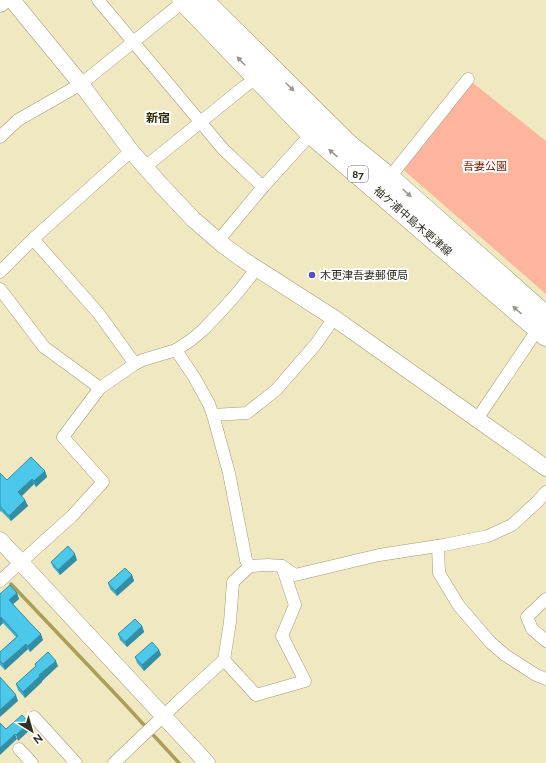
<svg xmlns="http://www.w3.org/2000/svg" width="546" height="763" font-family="Raleway,'Noto Sans JP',sans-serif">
	<rect width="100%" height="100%" fill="#efe8c1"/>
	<path fill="#feb59d" d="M468,79l78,62v153l-147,-128z"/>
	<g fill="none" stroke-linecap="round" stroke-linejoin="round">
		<path stroke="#ab9e57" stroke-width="3.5" d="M11,584l111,117 57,62"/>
		<defs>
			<g id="minor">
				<path d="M98,0l125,149 40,38"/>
				<path d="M0,137l18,-17 63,-36 103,-83"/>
				<path d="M145,167l100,-81 13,-8"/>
				<path d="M386,182l82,-103"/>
				<path d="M33,239l66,75 36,50"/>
				<path d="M218,241l45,-54 48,-53"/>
				<path d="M0,272l33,-33 98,-88"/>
				<path d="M0,289l44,58 56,41"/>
				<path d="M176,350l18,27 15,27 4,11 16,58 17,87 4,6"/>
				<path d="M213,415l34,-2 29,-23 40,-46 18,-26"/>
				<path d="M477,419l61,-90"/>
				<path d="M438,546l1,27 20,33 31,36 15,13 31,20 10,4"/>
				<path d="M0,581l72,-65 31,-34 -40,-45 37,-49 35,-24 8,-4 33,-10 15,-10 12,-10 20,-21 16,-18 18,-23"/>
				<path d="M546,599l-19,18 5,12 14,12"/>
				<path d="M224,660l32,35 49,-14 -23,-45 13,-31 -13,-39"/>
				<path d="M34,717l42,46"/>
				<path d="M19,749l13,14"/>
				<path d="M114,763l65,-62 45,-41 6,-38 3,-40 17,-16 18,-1 14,1 13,9 84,-20 65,-10 44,-9 24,-11 25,-23 9,-10"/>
			</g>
			<g id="tertiary">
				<path d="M12,0l69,84 50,67 30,34 32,34 30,26 19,14 92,59 212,150"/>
				<path d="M0,540l207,223"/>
			</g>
			<g id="primary">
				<path d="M182,0l129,134 235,202"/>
				<path d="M203,0l145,144 42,34 156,138"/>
				<path d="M0,2l2,-2"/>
			</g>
		</defs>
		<use href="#minor" stroke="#a49d78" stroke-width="13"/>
		<use href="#tertiary" stroke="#a49d78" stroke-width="17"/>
		<use href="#primary" stroke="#a49d78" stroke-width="21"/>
		<use href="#minor" stroke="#fff" stroke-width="12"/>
		<use href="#tertiary" stroke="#fff" stroke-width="16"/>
		<use href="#primary" stroke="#fff" stroke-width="20"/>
	</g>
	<g fill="#41adc9">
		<path d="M45,471l2,6 -11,10 -2,-3 -13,12 4,4 3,6 -17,15 -10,-10 -1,1v-39l7,7z"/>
		<path d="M77,560l-17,15 -7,-8 -2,-5z"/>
		<path d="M132,575l2,6 -17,15 -7,-7 -2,-6z"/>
		<path d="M17,593l2,6 -6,5 30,36 -13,12 -2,-3 -23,21 -5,-5v-13l16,-15 -13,-14 -3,3v-32z"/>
		<path d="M142,626l2,6 -17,15 -7,-7 -2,-6z"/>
		<path d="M159,650l2,5 -17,16 -7,-8 -2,-6z"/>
		<path d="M35,664l23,2 -16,15v1l-17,16 -7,-8 -2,-6 20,-18z"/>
	</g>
	<g fill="#358da4">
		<path d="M45,471l2,6 -11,10 -2,-6z"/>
		<path d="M32,479l2,5 -14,14 -2,-6z"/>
		<path d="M25,500l3,6 -17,15 -2,-5z"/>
		<path d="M75,554l2,6 -17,15 -2,-5z"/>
		<path d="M132,575l2,6 -17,15 -2,-5z"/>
		<path d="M17,593l2,6 -8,7 -2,-6z"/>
		<path d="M1,617l2,6 -3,3v-8z"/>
		<path d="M142,626l2,6 -17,15 -2,-5z"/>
		<path d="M41,634l2,6 -13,12 -2,-6z"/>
		<path d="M26,644l2,5 -23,21 -2,-6z"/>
		<path d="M159,650l2,5 -17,16 -2,-6z"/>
		<path d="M56,661l2,5 -16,15v1l-17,16 -2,-6 16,-17z"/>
		<path d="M16,695l2,6 -18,16v-7z"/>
		<path d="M29,723l2,6 -13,12 -2,-6z"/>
		<path d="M15,734l2,5 -17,16v-7z"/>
	</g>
	<g fill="#4cc9ea" stroke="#358da4">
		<path d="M31,457l14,14 -11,10 -2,-2 -14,13 7,8 -16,16 -9,-10v-33l7,7z"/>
		<path d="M68,546l7,8 -17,16 -7,-8z"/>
		<path d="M125,568l7,7 -17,16 -7,-8z"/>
		<path d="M10,585l7,8 -8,7 24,26 8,8 -13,12 -2,-2 -23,20 -3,-3v-9l18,-16 -17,-19 -1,1v-24z"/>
		<path d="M135,619l7,7 -17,16 -7,-8z"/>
		<path d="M152,642l7,8 -17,15 -7,-8z"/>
		<path d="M48,652l8,9 -17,14 1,1 -17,16 -7,-8 20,-18 -1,-2z"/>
		<path d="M0,677l16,18 -16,15z"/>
		<path d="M22,715l7,8 -13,12 -1,-1 -15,14v-25l6,6z"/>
	</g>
	<defs><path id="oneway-solid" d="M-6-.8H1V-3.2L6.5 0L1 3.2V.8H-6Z"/></defs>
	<g fill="#999890">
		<use href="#oneway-solid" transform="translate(241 61) rotate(-134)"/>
		<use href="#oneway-solid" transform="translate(290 87) rotate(45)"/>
		<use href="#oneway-solid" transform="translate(333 153) rotate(-139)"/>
		<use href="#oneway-solid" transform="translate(407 193) rotate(42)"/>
		<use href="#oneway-solid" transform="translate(517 310) rotate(-139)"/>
	</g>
	<circle fill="#5350c7" stroke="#fff" stroke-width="1.5" cx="312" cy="275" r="4"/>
	<g text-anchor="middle" stroke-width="4" stroke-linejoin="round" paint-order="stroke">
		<rect fill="#fff" stroke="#706e64" stroke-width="1" x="348" y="166" width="20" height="16" rx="3"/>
		<g font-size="10" font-weight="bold" fill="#333021">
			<text x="358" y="178">87</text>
		</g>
		<g font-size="11" fill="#6d1e00" stroke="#fff">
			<text x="485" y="170">吾妻公園</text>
		</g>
		<g font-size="11" fill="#333021" stroke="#fff">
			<text transform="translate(413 221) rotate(41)" y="4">袖ケ浦中島木更津線</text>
		</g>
		<g font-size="11" fill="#333021" stroke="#fff" text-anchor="start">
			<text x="320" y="279">木更津吾妻郵便局</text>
		</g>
		<g font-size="12" font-weight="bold" fill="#302a07" stroke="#fff">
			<text x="158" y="122">新宿</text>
		</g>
	</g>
	<g transform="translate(32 731) rotate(143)" stroke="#ffffff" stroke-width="3" paint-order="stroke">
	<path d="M0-3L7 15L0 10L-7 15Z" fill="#333021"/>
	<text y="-6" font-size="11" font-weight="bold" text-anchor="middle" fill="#333021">N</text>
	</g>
</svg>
